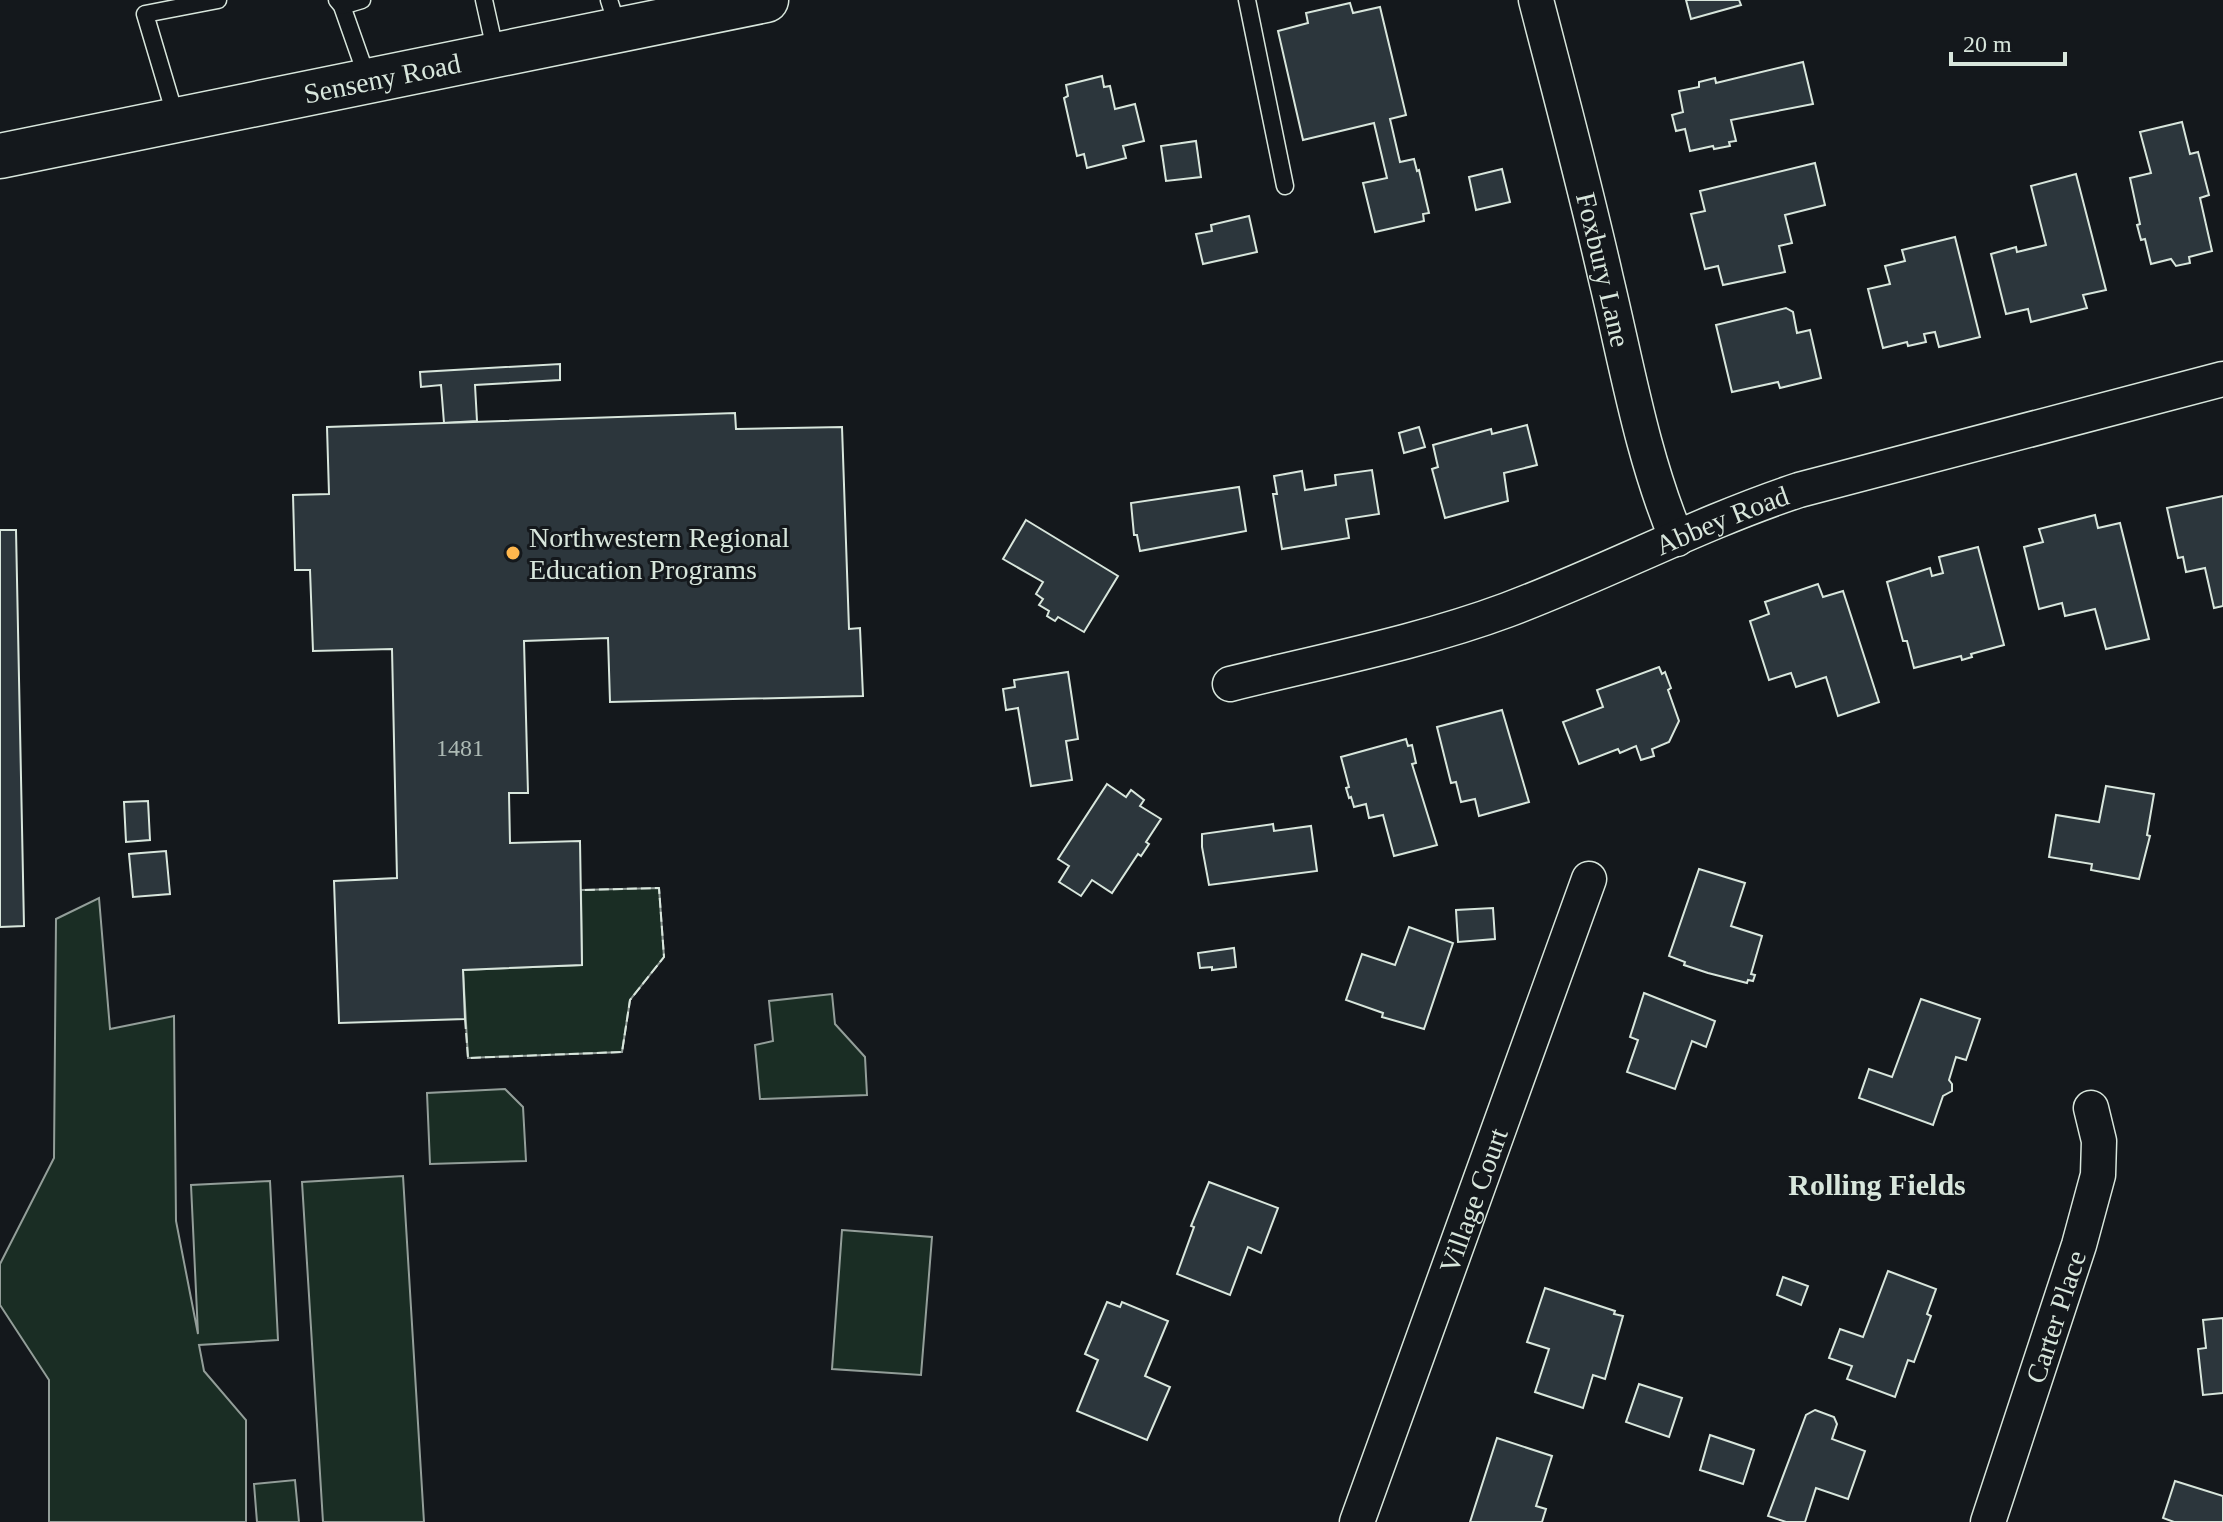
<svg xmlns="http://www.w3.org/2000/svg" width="2223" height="1522" font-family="Georgia,serif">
	<rect width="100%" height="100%" fill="#14181c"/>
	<g fill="#1a2d24" stroke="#939e99" stroke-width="2">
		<path d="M659,888l5,69 -34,43 -8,52 -154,6 -5,-88 119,-5 -1,-75z"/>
		<path d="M99,898l11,131 64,-13 2,205 22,113 -7,-149 79,-4 8,159 -79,5 5,26 42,49v102h-197v-142l-49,-75v-41l54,-106 2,-239z"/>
		<path d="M832,994l3,30 30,33 2,38 -107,4 -5,-54 18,-4 -4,-40z"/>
		<path d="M505,1089l18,18 3,54 -96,3 -3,-71z"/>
		<path d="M403,1176l21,346h-101l-21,-340z"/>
		<path d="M842,1230l90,7 -11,138 -89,-6z"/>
		<path d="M295,1480l4,42h-42l-3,-38z"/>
	</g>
	<g fill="#2c363c" stroke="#d8e6dc" stroke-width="2">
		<path d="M1686,0h53l2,5 -50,14z"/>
		<path d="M1350,3l3,10 27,-6 26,108 -16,4 10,43 14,-3 3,12 2,-1 10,43 -6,1 1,7 -49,11 -12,-49 24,-5 -13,-55 -71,17 -25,-109 30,-8 -2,-10z"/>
		<path d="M1803,62l10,42 -82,16 5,21 -7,1 1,4 -16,3 -1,-3 -23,5 -5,-22 -9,2 -4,-16 11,-3 -4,-21 20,-4v-5l16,-4 1,5z"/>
		<path d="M1102,76l2,11 6,-1 5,23 20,-5 9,37 -21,5 3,12 -39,10 -3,-14 -7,2 -13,-58 4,-2 -2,-11z"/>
		<path d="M2182,122l8,32 8,-2 11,43 -9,3 12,53 -23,6 1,6 -14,3 -5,-7 -20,5 -6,-25 -4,1 -4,-15 3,-1 -10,-46 21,-5 -11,-41z"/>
		<path d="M1196,141l5,36 -35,4 -5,-35z"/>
		<path d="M1815,163l10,42 -40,10 7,28 -13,3 6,26 -62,13 -5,-19 -13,3 -14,-55 14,-3 -5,-20z"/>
		<path d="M1502,169l8,33 -34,8 -7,-33z"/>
		<path d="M2076,174l30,116 -23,5 4,13 -56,14 -3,-13 -22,5 -15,-60 25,-7 1,5 29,-7 -15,-59z"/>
		<path d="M1249,216l8,36 -54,12 -7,-30 16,-3 -1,-6z"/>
		<path d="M1955,237l25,100 -41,10 -4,-15 -11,2 2,8 -18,4 -1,-4 -24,6 -15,-59 22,-5 -5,-18 20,-5 -3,-11z"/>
		<path d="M1786,308l7,4 4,21 13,-3 11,48 -41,10 -2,-6 -46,10 -16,-67z"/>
		<path d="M560,364v16l-85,5 2,36 -33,2 -3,-38 -20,2 -1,-15z"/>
		<path d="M735,413l1,16 106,-2 7,202 11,-1 3,68 -253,6 -2,-64 -84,3 4,152h-19l1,50 70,-2 2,124 -119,5 2,49 -126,4 -5,-142 63,-3 -5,-229 -79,2 -3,-81h-15l-2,-75 36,-1 -2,-67z"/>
		<path d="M1527,425l10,40 -33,8 4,28 -63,17 -13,-49 6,-2 -5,-22 58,-16 1,5z"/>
		<path d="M1419,427l6,20 -21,6 -5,-20z"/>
		<path d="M1372,470l7,44 -33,5 3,19 -67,11 -9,-55h4l-3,-18 28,-5 3,19 31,-5 -1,-10z"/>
		<path d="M1239,487l7,44 -106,20 -3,-16h-3l-3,-32z"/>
		<path d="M2223,496v110l-9,2 -9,-40 -19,4 -3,-15 -5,1 -11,-50z"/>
		<path d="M2095,515l3,13 22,-5 29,116 -43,10 -11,-40 -30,7 -3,-13 -23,6 -15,-62 19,-5 -4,-13z"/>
		<path d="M1026,520l92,56 -34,56 -26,-15 -3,4 -8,-5 2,-5 -10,-6 4,-6 -7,-5 7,-12 -40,-23z"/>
		<path d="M0,530h16l8,396 -24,1z"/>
		<path d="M1978,547l26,98 -33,9 1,3 -10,3 -1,-4 -47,12 -7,-27h-4l-16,-59 43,-14 2,8 11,-3 -4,-16z"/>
		<path d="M1818,584l5,13 20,-6 36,111 -41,14 -12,-39 -30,10 -5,-14 -22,7 -19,-59 19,-7 -4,-12z"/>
		<path d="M1659,667l3,7 3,-2 6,16 -3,2 11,31 -10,21 -17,7 2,7 -13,4 -5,-14 -16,7 -2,-4 -39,15 -16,-42 40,-15 -6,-17z"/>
		<path d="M1068,672l10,67 -12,2 6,39 -41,6 -13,-78 -12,2 -3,-21 12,-2 -1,-7z"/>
		<path d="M1502,710l27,92 -50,14 -4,-17 -14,3 -5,-20 -5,1 -14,-56z"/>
		<path d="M1406,739l2,7 4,-1 4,18 -4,1 25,81 -43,11 -11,-41 -14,3 -3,-14 -12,3 -3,-10 -2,1 -3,-10 3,-1 -8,-30z"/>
		<path d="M1107,784l19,13 5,-7 13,10 -4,6 21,13 -15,23 3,2 -8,12 -3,-2 -26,39 -20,-13 -11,16 -22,-14 10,-16 -11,-7z"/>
		<path d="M2106,786l48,8 -7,41 3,1 -11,43 -48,-9 1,-6 -43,-7 7,-42 43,7z"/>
		<path d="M148,801l2,39 -24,2 -2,-40z"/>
		<path d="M1273,824l1,7 37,-5 6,45 -108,14 -7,-38v-13z"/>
		<path d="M166,851l4,43 -37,3 -4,-43z"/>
		<path d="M1699,869l46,14 -14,43 31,10 -11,38 4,1 -2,6 -5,-1 -1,3 -39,-10 -24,-8 1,-3 -16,-6z"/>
		<path d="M1493,908l2,31 -37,3 -2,-32z"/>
		<path d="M1409,927l44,16 -29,86 -42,-12 1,-4 -37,-13 16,-46 33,11z"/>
		<path d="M1234,948l2,19 -24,3v-3l-12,1 -2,-15z"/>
		<path d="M1644,993l71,28 -9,26 -14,-6 -17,48 -48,-17 11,-32 -8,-3z"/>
		<path d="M1921,999l59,20 -14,41 -10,-3 -7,23 3,4v7l-9,5 -10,29 -74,-27 10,-29 23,8z"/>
		<path d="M1209,1182l69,26 -17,45 -13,-6 -18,48 -53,-21 17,-47 -3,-1z"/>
		<path d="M1888,1271l48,18 -9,25 4,2 -17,46 -6,-2 -13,37 -48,-18 5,-13 -23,-8 11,-29 23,8z"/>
		<path d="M1783,1277l25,9 -7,19 -24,-10z"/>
		<path d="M1545,1288l70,23 -1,3 9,2 -18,63 -12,-4 -10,33 -48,-16 14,-43 -22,-7z"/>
		<path d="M1107,1302l13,5 2,-5 46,19 -23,55 25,11 -23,53 -70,-29 21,-51 -13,-6z"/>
		<path d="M2223,1318v75l-20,2 -5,-46 8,-1 -3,-28z"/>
		<path d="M1639,1384l43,14 -13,39 -43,-15z"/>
		<path d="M1815,1410l19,7 3,7 -5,15 33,12 -17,48 -32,-11 -11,34h-19l-18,-6 38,-101z"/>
		<path d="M1710,1435l44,15 -11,34 -43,-14z"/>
		<path d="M1497,1438l55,18 -16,50 10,3 -4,13h-72z"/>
		<path d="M2175,1481l48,15v26h-49l-11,-4z"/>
	</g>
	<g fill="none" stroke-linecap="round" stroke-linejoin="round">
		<defs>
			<g id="service">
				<path d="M337,0l5,6 26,74"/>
				<path d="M484,0l12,54"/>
				<path d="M609,0l9,28"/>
				<path d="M1247,0l38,186"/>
				<path d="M342,6l20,-6"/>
				<path d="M176,118l-31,-104 73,-14"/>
			</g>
			<g id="minor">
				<path id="s1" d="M1536,0c24,93 49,186 70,279 21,87 36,177 71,260"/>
				<path id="s2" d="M1230,684c92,-23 188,-41 277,-74 99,-37 192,-87 292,-120l424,-111"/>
				<path id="s3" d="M1357,1522l232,-643"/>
				<path id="s4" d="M1988,1522l91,-277 19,-70 1,-34 -8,-33"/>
			</g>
			<g id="secondary">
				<path id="s5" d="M0,156l766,-156"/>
			</g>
		</defs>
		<use href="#service" stroke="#d8e6dc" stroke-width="19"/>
		<use href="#minor" stroke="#d8e6dc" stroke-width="37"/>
		<use href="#secondary" stroke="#d8e6dc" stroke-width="47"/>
		<use href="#service" stroke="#14181c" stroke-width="16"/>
		<use href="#minor" stroke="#14181c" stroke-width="34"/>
		<use href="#secondary" stroke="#14181c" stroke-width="44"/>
		<path stroke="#d8e6dc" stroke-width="2" stroke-dasharray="10 4" stroke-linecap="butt" d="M465,1019l3,39 154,-6 8,-52 34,-43 -5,-69 -78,2"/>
	</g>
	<circle fill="#ffb74d" stroke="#14181c" stroke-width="3" cx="513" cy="553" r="8"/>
	<g text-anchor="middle" stroke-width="6" stroke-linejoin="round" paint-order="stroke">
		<g font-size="24" fill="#adbab4">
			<text x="460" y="756">1481</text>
		</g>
		<g font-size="28" fill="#d8e6dc" stroke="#14181c">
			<text dy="10" stroke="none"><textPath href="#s5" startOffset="390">Senseny Road</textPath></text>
			<text dy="10" stroke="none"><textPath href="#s1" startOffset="278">Foxbury Lane</textPath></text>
			<text dy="10" stroke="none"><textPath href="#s2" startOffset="520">Abbey Road</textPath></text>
			<text dy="10" stroke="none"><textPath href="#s3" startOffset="342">Village Court</textPath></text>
			<text dy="10" stroke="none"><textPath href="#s4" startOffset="216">Carter Place</textPath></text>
		</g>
		<g font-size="28" fill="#d8e6dc" stroke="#14181c" text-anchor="start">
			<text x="529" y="547">Northwestern Regional<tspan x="529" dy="32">Education Programs</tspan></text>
		</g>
		<g font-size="30" font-weight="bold" fill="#d8e6dc" stroke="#14181c">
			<text x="1877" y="1195">Rolling Fields</text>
		</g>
	</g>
	<path d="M1951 52v12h114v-12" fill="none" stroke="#d8e6dc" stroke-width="4"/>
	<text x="1963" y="52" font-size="24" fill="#d8e6dc" stroke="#14181c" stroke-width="6" paint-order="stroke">20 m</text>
</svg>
